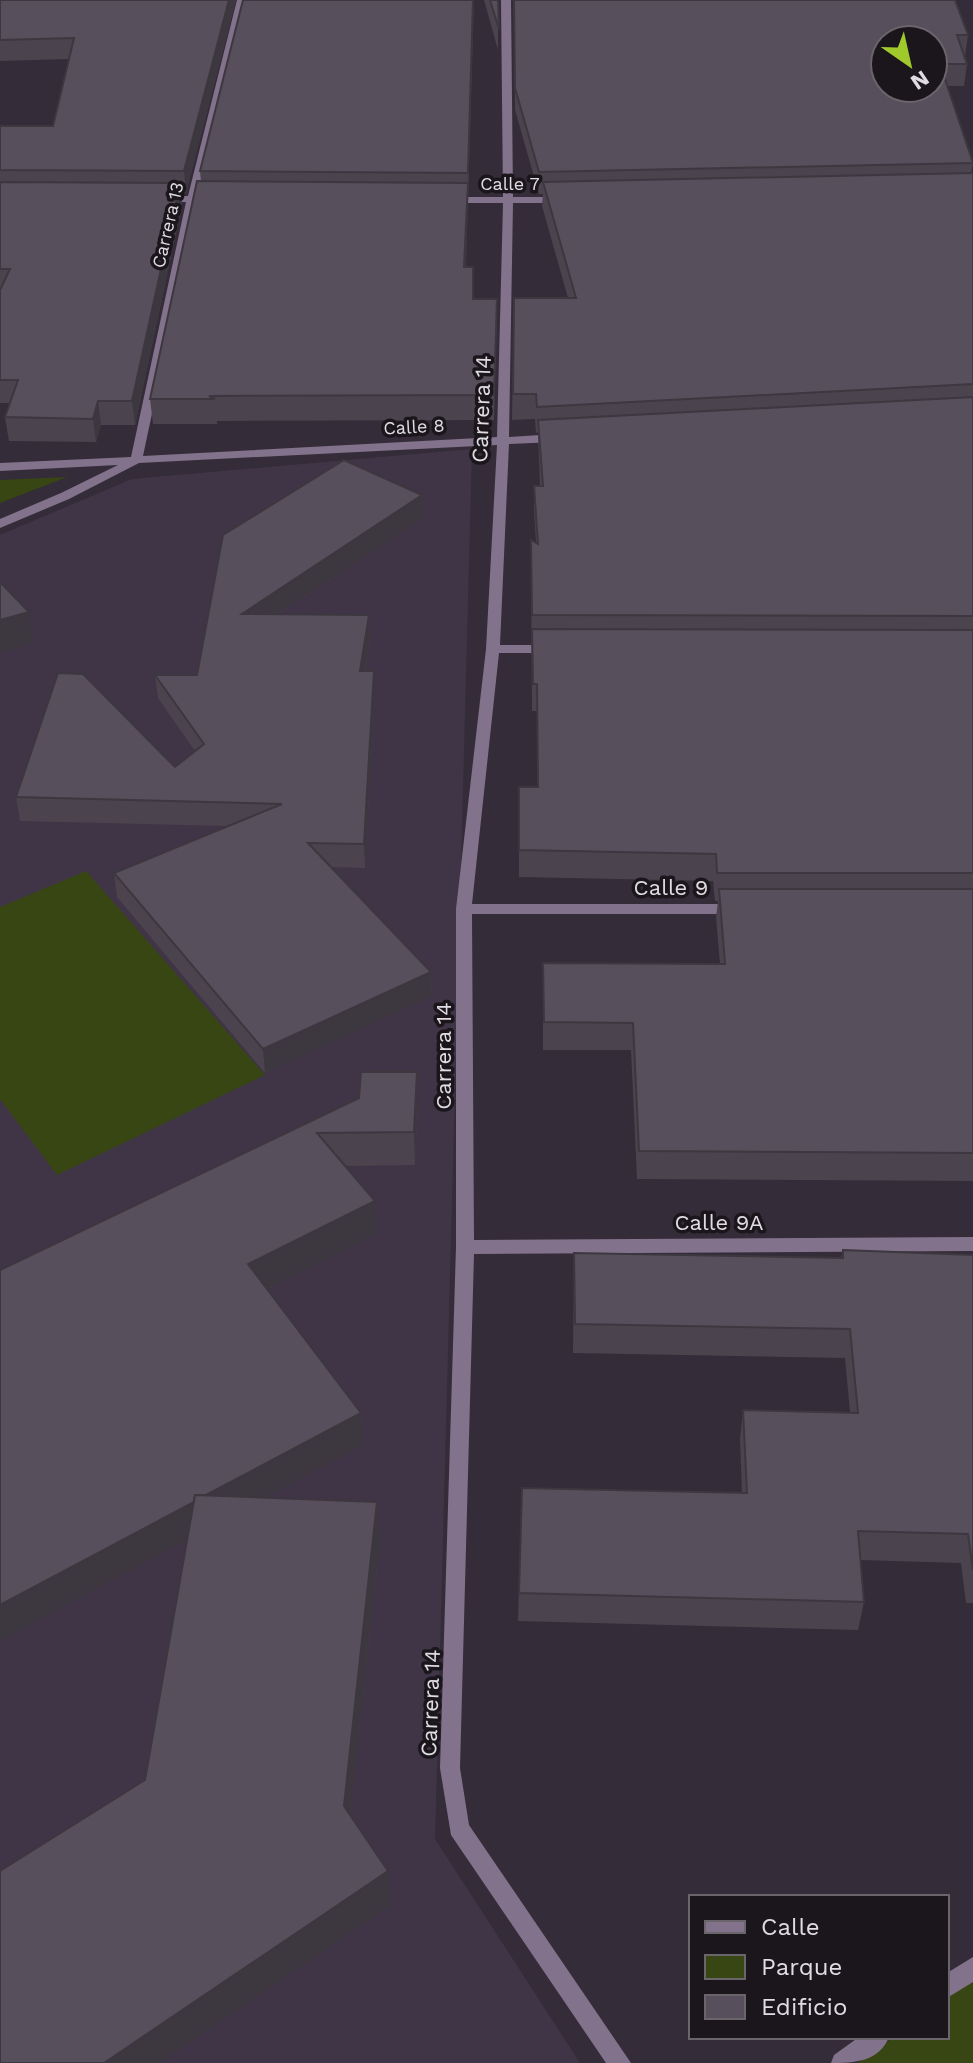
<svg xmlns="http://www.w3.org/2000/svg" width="973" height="2063" font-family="'Work Sans',sans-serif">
	<rect width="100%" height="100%" fill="#342c38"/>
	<path fill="#403546" d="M472,449l-37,1390 145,224h-580v-1528l132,-56z"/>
	<g fill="#374613">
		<path d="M67,477l-67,26v-23z"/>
		<path d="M86,871l179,204 -208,100 -57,-76v-192z"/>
		<path d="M973,1978v85h-115l36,-26h53v-40z"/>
	</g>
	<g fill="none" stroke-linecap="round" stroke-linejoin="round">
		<path fill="#83728c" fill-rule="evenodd" d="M237,0h10l-49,196h18l5,3 -5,3h-19l-54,254 354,-19 6,-234h-56l-5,-3 5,-3h56l-2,-197h10l2,197h50l5,3 -5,3h-50l-4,234 47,-3 6,4 -6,4 -47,2 -9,201h52l7,4 -7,4h-53l-27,251h263l8,5 -8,5h-263l2,326 499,-3v14l-499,3 -14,514 9,57 162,238h-25l-155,-228 -11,-67 16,-521v-338l30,-260 11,-204 -358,18 -70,36 -69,29v-9l61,-26 57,-28 -118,6v-8l131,-6 55,-255h-23l-5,-3 5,-3h25z"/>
		<g fill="#83728c" fill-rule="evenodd">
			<path d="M973,1957v25l-26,16v-25z"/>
			<path d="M859,2037h30c-10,25 -35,26 -58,26l3,-8z"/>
		</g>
	</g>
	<g fill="#4b444e">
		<path d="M0,0h236l-50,193h-5l1,12 -47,220h-34l-5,17 -87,-1 -4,-24 5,-14h-10v-277h53l16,-67 -69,2z"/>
		<path d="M474,0l-8,267 7,32h24l-3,121 -277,1v3h-64l-3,-25 51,-218 -1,-10z"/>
		<path d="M484,0h14v50z"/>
		<path d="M514,0l454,35 -3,21h-1l3,8 -3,22h-17l26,77 -2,10h2v1008l-336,-2 -6,-129h-88v-87l177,1 -4,-47 2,-16h-3l-2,-20 -194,-4v-90h18v-76h-5l-1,-144v-27l5,2 -2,-30v-26h6l-2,-54 -2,1 -1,-14 -23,1 2,-122h54l-26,-92 1,-12h-4l-24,-84z"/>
		<path d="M423,518l-145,96 91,1 1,23 -5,33 10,23 -10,174 -34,-1 100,105 1,24 -167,77 -148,-176 -3,-24 114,-47 -208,-5 -4,-24 159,-30 20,-16 -37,-53 -3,-23h42l26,-140z"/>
		<path d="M359,1098l59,7 -3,60 -70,1 32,68 -110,55 94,124 2,32 -98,52 115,43 -30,275 38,56 2,35 -245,-126 42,-240 -187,-270z"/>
		<path d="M843,1250l130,5v348h-7l-5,-40 -101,-3 4,42 -6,28 -340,-9 4,-133 220,5 -2,-54 3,-29 107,2 -5,-54 -272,-5 1,-100 267,5z"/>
	</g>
	<g fill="#3d3740">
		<path d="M229,0h7l-50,193 -2,-22z"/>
		<path d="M180,183l2,22 -47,220 -3,-24z"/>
		<path d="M468,183v24l-3,84 -1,-24z"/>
		<path d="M98,401l3,24 -5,17 -3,-23z"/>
		<path d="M422,495l1,23 -179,118 -2,-22z"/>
		<path d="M29,612l5,31 -34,10v-33z"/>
		<path d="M369,615l1,23 -9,56 -1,-23z"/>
		<path d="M374,671l1,23 -10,174 -1,-24z"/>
		<path d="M431,972l1,24 -167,77 -2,-24z"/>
		<path d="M417,1072l1,33 -3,60 -1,-33z"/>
		<path d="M375,1201l2,33 -126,63 -3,-33z"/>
		<path d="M361,1413l2,32 -363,196v-36z"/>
		<path d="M377,1502l3,38 -33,302 -3,-36z"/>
		<path d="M388,1871l2,35 -230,157h-56z"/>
	</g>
	<g fill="#574f5b" stroke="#3d3740" stroke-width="2" fill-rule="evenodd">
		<path d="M0,0h229l-45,171 -184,-1v-44h53l21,-88 -74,2z"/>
		<path d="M243,0h230l-5,173 -268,-2z"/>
		<path d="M490,0h8l1,29z"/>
		<path d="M514,0h441l13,35h-11l10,29h-27l33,99 -434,9 -24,-84zM885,40h48v48h-48z"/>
		<path d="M973,173v211l-436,23 -1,-13h-23l1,-96h62l-33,-116z"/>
		<path d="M197,181l271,2 -4,84h9v32h24l-3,96 -285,1 6,3h-65z"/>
		<path d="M0,182l180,1 -48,218h-34l-5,18 -88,-2 13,-37h-18v-90l10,-21h-10z"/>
		<path d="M973,397v219l-441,-1 -1,-75 7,4 -4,-58h9l-5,-66z"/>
		<path d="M344,460l78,35 -180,119 127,1 -9,56h14l-10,173 -56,-1 123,129 -168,77 -149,-176 168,-69 -266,-7 42,-124 25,1 92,93 29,-23 -49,-69h42l26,-140z"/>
		<path d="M0,582l29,30 -29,8z"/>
		<path d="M532,629l441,1v243h-256l-1,-19 -197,-4v-63h19l-1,-103h-4z"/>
		<path d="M719,889h254v264l-334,-2 -6,-128 -89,-1 -1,-59 182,1z"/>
		<path d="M361,1072h56l-3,60 -97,1 58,68 -127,63 113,149 -155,82h-11l-1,7 -194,103v-335l359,-172z"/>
		<path d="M843,1250l130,5v315l-5,-36 -110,-3 6,71 -345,-9 3,-105 225,5 -4,-83 115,3 -8,-84 -275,-5 -1,-71 269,5z"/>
		<path d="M195,1495l182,7 -33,304 44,65 -284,192h-104v-192l145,-91z"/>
	</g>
	<g text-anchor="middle" stroke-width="7" stroke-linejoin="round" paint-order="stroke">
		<g font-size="18" fill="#e1dce4" stroke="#1a161b">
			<text x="510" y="190">Calle 7</text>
			<text transform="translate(168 225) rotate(-77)" y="6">Carrera 13</text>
			<text transform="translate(414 427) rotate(-3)" y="6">Calle 8</text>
		</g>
		<g font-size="22" fill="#e1dce4" stroke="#1a161b">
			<text transform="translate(481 409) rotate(-88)" y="8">Carrera 14</text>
			<text x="671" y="895">Calle 9</text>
			<text transform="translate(443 1056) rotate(-90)" y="8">Carrera 14</text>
			<text x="719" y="1230">Calle 9A</text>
			<text transform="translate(430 1703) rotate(-88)" y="8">Carrera 14</text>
		</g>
	</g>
	<rect x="689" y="1895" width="260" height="144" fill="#1a161b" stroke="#6a656b" stroke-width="2"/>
	<rect x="705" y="1921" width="40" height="12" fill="#83728c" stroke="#6a656b" stroke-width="2"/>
	<text x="761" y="1935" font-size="24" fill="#e1dce4">Calle</text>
	<rect x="705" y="1955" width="40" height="24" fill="#374613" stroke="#6a656b" stroke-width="2"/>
	<text x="761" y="1975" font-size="24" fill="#e1dce4">Parque</text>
	<rect x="705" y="1995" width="40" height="24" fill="#574f5b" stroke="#6a656b" stroke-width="2"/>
	<text x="761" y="2015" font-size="24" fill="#e1dce4">Edificio</text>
	<g transform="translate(909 64) rotate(146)"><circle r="38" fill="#1a161b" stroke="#6a656b" stroke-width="2"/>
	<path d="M0-6L14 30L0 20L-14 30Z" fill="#a0ca2c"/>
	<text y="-12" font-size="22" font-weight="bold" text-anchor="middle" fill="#e1dce4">N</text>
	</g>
</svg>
